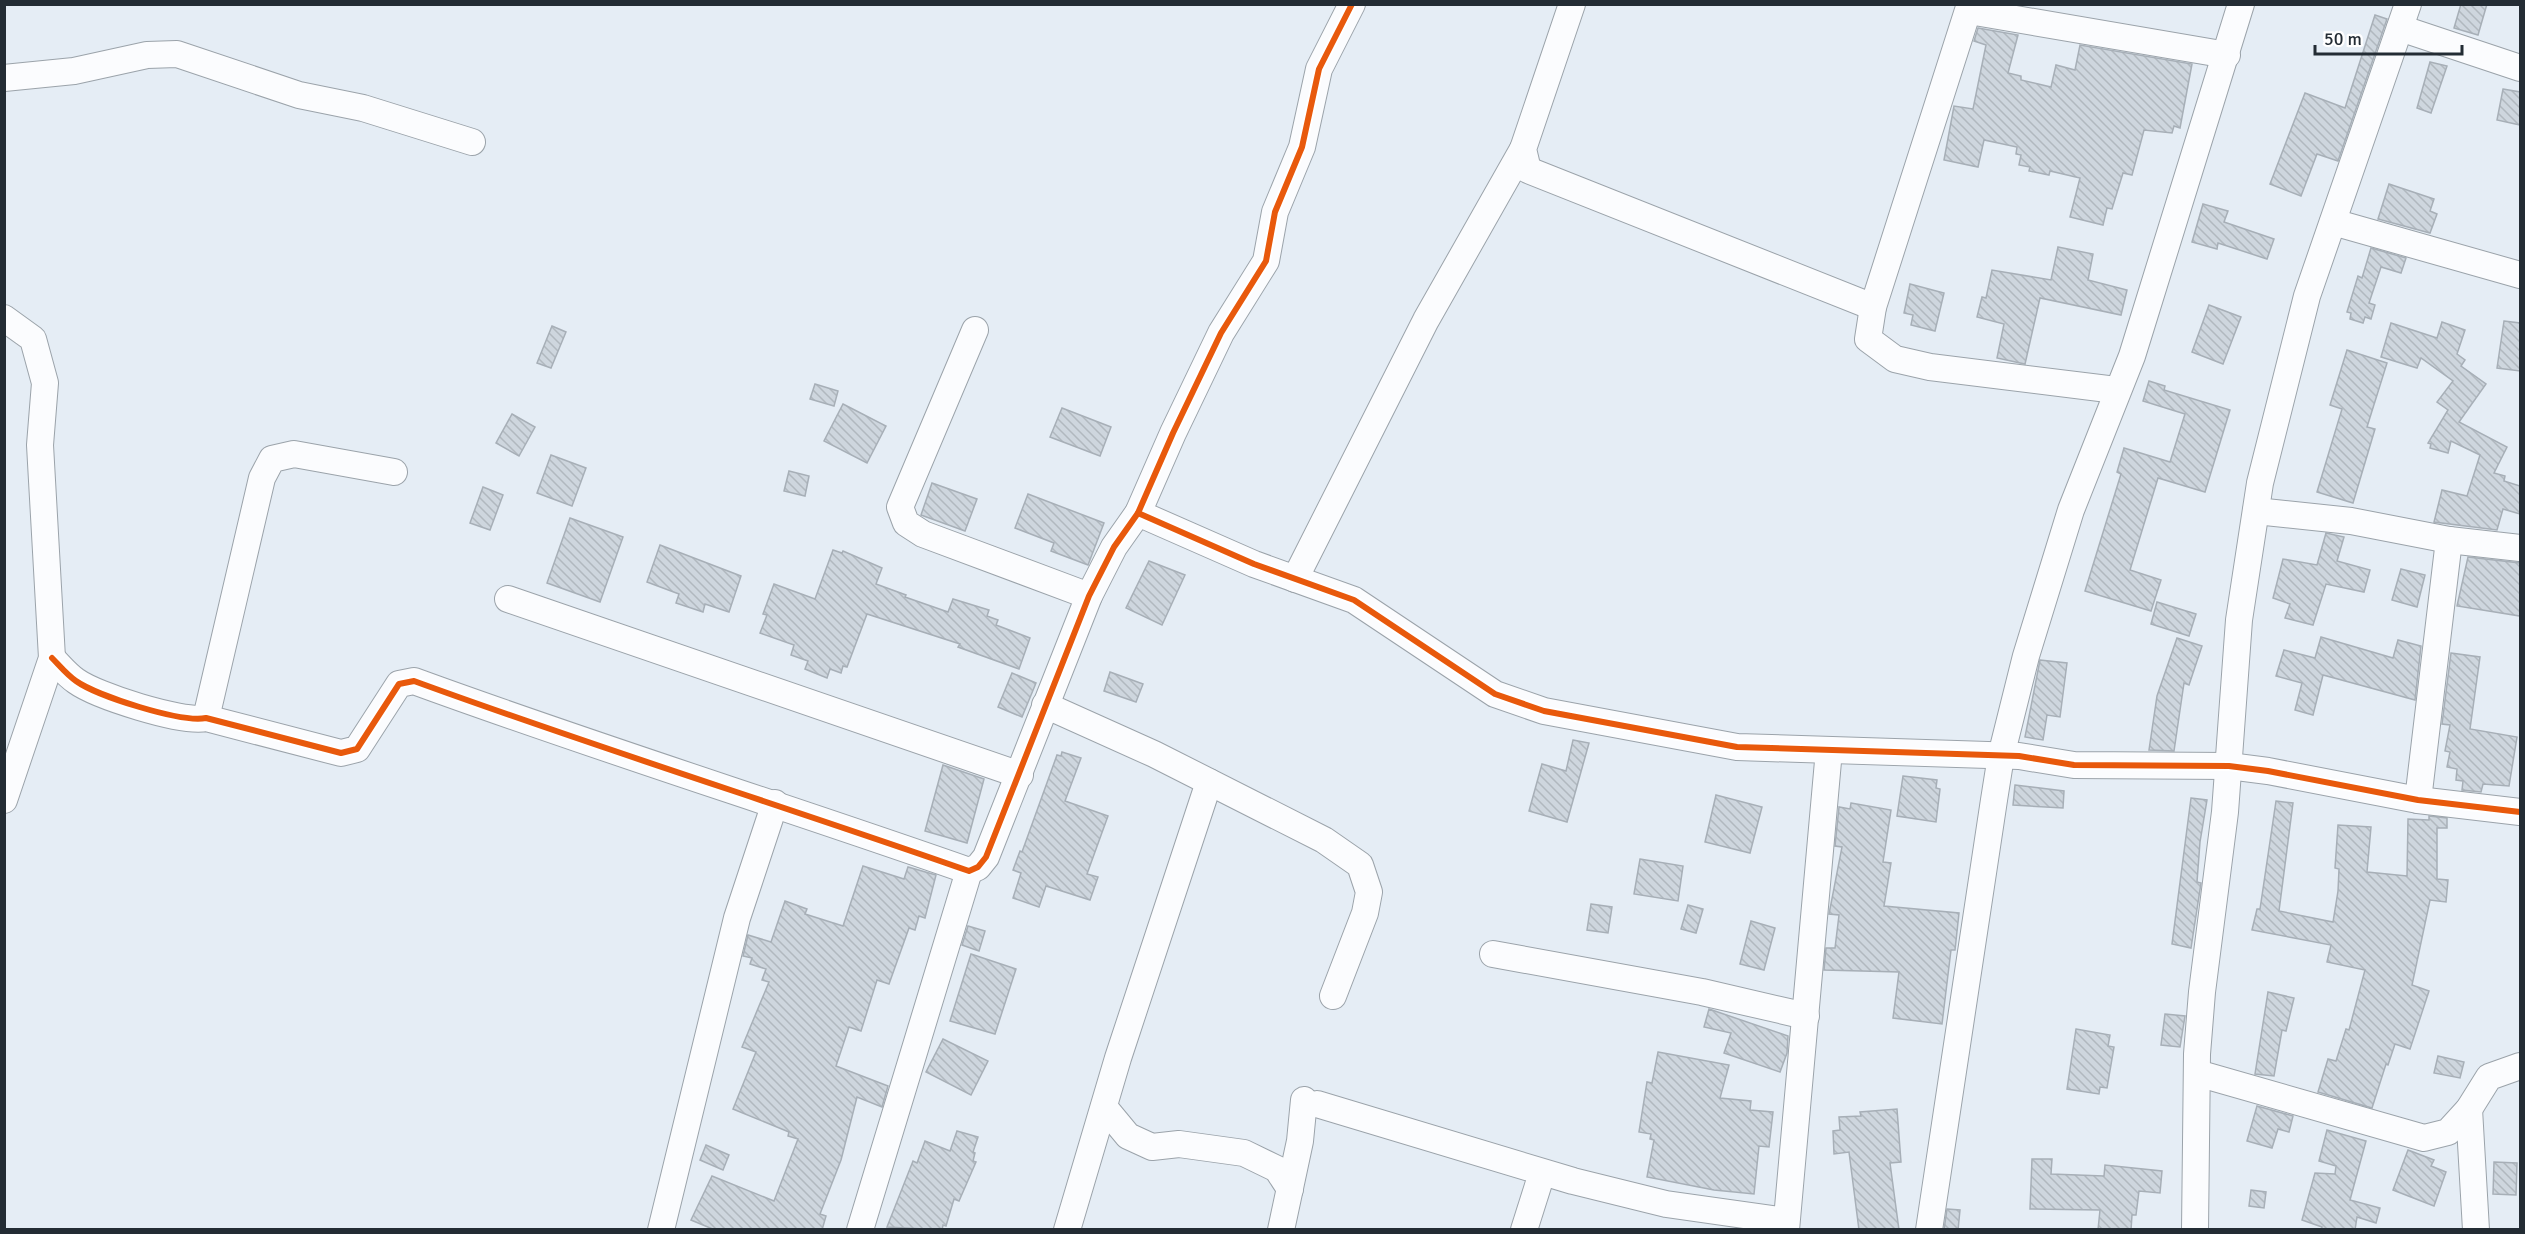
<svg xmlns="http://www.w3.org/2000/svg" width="2525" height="1234" font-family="Signika,sans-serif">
	<defs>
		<pattern id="building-back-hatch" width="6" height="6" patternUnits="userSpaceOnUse" patternTransform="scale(1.5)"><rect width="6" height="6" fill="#ced6de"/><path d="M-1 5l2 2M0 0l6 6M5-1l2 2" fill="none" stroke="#b1b8bf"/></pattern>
	</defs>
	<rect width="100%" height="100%" fill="#e5edf5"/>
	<g fill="url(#building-back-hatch)" stroke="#a7afb7" stroke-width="1.5">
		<path d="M2461,4h26l-9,31 -24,-7z"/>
		<path d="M2375,15l12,4 -49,142 -21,-7 -16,42 -31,-12 35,-91 40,15z"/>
		<path d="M1978,28l40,7 -10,38 13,3v4l30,7 5,-22 19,5 5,-25 112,19 -12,64 -6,-2 -2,7 -28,-3 -12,45 -9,-2 -11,36 -5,-1 -4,17 -33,-8 10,-39 -30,-7 -1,4 -20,-4 1,-4 -11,-2 2,-10 -5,-1 1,-7 -33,-7 -6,27 -34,-7 10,-54 19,3 13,-64 -12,-4z"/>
		<path d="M2430,62l17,4 -16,47 -14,-5z"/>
		<path d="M2503,89l17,3v33l-23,-5z"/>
		<path d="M2389,184l45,15 -4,12 7,3 -7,19 -52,-14z"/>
		<path d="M2203,204l25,7 -4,11 50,17 -7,20 -49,-16 -1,6 -25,-7z"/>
		<path d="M2058,247l35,7 -5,26 39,10 -6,25 -81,-17 -15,66 -28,-6 7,-34 -27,-7 5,-20 4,1 6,-28 59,10z"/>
		<path d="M2371,248l35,10 -5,15 -20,-6 -12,36 6,2 -4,14 -6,-2 -2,6 -13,-4 1,-6 -4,-1 11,-36 4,2z"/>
		<path d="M1910,284l34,9 -9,38 -24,-6 2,-10 -9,-2z"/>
		<path d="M2209,305l32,12 -18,47 -31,-12z"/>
		<path d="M2504,321l16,2v48l-23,-3z"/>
		<path d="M2442,322l23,8 -8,24 8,6 -4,6 25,18 -27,38 48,25 -13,26 11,3 -1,5 16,5v28l-17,-5 -6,21 -63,-8 8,-32 25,6 13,-41 -29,-14 -3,12 -18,-5 1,-4 -3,-1 20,-33 -11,-8 16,-21 -32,-23 -4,10 -36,-11 10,-34 46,15z"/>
		<path d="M552,326l14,6 -15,36 -14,-5z"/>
		<path d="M2347,350l40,13 -20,64 8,2 -22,74 -36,-11 25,-83 -12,-4z"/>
		<path d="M2149,381l16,5 -1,4 66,20 -25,82 -47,-14 -28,92 31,10 -10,31 -66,-20 36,-117 -4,-2 7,-24 46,14 15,-48 -42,-13z"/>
		<path d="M815,384l23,7 -4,15 -24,-7z"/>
		<path d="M843,404l43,22 -19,37 -43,-22z"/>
		<path d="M1062,408l49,19 -11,29 -50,-19z"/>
		<path d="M512,414l23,13 -16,29 -23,-13z"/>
		<path d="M551,455l35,13 -14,38 -35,-13z"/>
		<path d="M789,471l20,5 -4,20 -21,-5z"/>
		<path d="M932,483l45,16 -12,32 -44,-16z"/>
		<path d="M483,487l20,8 -13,35 -20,-7z"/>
		<path d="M1028,494l76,29 -16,42 -37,-14 3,-8 -39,-15z"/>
		<path d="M570,518l53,19 -23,65 -53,-19z"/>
		<path d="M2326,533l18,4 -7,24 33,9 -6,22 -38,-8 -13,41 -28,-7 5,-14 -17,-6 10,-39 34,6z"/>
		<path d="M660,545l81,31 -12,36 -24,-8 -2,8 -27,-9 3,-9 -32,-12z"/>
		<path d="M833,550l9,3 1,-2 39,17 -6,16 30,11 -1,2 43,15 5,-13 36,11 -2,6 11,4 -2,5 34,13 -11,31 -61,-22 2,-3 -93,-30 -20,53 -4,-1 -2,7 -11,-4 -3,9 -22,-9 3,-8 -17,-6 3,-10 -34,-12 7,-18 -4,-1 11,-30 41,15z"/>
		<path d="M2468,557l52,6v53l-63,-10z"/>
		<path d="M1149,561l36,14 -23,50 -36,-17z"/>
		<path d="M2401,569l24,6 -8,32 -25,-7z"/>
		<path d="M2157,602l39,12 -7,22 -38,-12z"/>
		<path d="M2321,637l72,21 5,-18 23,6 -6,54 -92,-25 -10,40 -18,-5 7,-27 -26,-7 8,-26 31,8z"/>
		<path d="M2177,638l25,8 -13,39 -5,-2 -10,68 -25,-1 8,-54z"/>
		<path d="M2451,653l29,4 -10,72 47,8 -8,49 -26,-2 -2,8 -19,-2 1,-9 -7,-1 1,-11 -10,-2 3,-15 -5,-1 5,-26 -8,-1z"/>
		<path d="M2040,660l27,3 -7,54 -13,-2 -4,25 -18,-3z"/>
		<path d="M1110,672l33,12 -7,18 -32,-11z"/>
		<path d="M1012,673l24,10 -14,34 -24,-10z"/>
		<path d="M1573,740l16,3 -22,79 -38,-11 13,-47 24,7z"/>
		<path d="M1062,752l19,6 -16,43 43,15 -21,58 11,3 -8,23 -44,-14 -7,21 -26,-9 8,-25 -8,-3 7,-19 2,1 35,-97 4,1z"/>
		<path d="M943,765l41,14 -17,64 -42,-12z"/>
		<path d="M1903,776l34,4 -1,8 4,1 -4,33 -39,-6z"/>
		<path d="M2015,785l49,6 -1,17 -50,-3z"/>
		<path d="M1716,795l46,12 -12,46 -45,-11z"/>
		<path d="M2191,798l16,2 -7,42 -3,40 4,1 -10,65 -19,-4z"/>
		<path d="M2276,801l17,2 -14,108 54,11 5,-31 1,-22 -4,-1 3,-43 33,2 -4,45 40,4 1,-57 21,1v-4l18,2v10h-10v51l11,1 -2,22 -16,-2 -18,85 17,6 -19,58 -15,-5 -7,21 -2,-1 -14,44 -54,-16 10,-33 8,2 10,-32 3,1 16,-60 -38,-8 4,-17 -79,-15 5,-21h3z"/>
		<path d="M1851,803l40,7 -8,52 8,1 -7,43 75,7 -4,37h-4l-9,74 -49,-6 6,-46 -75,-2 2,-22h9l4,-33 -10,-1 13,-67 -7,-1 4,-39 11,2z"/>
		<path d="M1640,859l43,7 -5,35 -44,-7z"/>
		<path d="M863,866l41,13 4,-12 28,8 -11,43 -6,-2 -4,14 -6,-2 -20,56 -12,-4 -16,51 -12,-4 -13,39 52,20 -6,21 -25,-10 -16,63 -21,54 6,2 -4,14h-107l-24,-10 21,-44 62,25 24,-62 -10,-3 1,-4 -56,-23 23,-57 -14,-5 27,-65 -7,-2 4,-11 -16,-5 2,-6 -9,-2 5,-21 23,7 14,-41 22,8 -2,5 38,12z"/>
		<path d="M1591,904l21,3 -4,26 -21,-3z"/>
		<path d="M1688,905l15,4 -7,24 -15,-4z"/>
		<path d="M1751,921l24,7 -11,42 -24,-6z"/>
		<path d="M968,926l17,5 -6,20 -17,-6z"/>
		<path d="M971,954l45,15 -21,65 -45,-13z"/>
		<path d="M2268,992l26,6 -8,33 -4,-1 -8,46 -19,-2z"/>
		<path d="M1709,1009l79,27 -1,17 -7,19 -56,-19 7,-20 -27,-6z"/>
		<path d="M2165,1014l20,2 -5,31 -19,-2z"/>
		<path d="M2076,1029l34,6 -2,11 6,1 -7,41 -7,-1 -1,7 -32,-5z"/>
		<path d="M943,1039l45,22 -17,34 -45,-23z"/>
		<path d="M1658,1052l71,13 -9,33 31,3 -1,9 23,2 -4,35 -10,-1 -5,48 -40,-4 -67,-13 7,-37 -4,-1 1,-5 -12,-2 8,-50 5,1z"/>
		<path d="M2438,1056l26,6 -4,16 -26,-5z"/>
		<path d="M2257,1106l36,10 -4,16 -11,-3 -6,19 -25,-7z"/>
		<path d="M1897,1109l4,53 -11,1 9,67h-40l-10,-78 -15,2 -1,-23 7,-1 -1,-13 22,-1 -1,-4z"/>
		<path d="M2327,1130l39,11 -16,59 30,8 -4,15 -19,-6 -2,13h-34l1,-3 -20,-7 13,-47 20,1 1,-8 -17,-5z"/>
		<path d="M957,1131l21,6 -5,15 2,1 -2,8 3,1 -17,39 -5,-2 -8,27 -3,-1 -1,5 -55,-3 26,-66 4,2 8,-22 25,10z"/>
		<path d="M706,1145l23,10 -6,15 -23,-10z"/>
		<path d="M2408,1150l26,10 -3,6 15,6 -12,34 -41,-16z"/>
		<path d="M2032,1159h20l-1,15 53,2 1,-11 57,6 -2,22 -21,-2 -3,24h-4l-1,15h-33l2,-20 -70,-1z"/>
		<path d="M2494,1162l23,1 -1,32 -23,-1z"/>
		<path d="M2251,1190l15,2 -2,16 -15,-2z"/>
		<path d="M1947,1209l13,1 -2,20h-14z"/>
	</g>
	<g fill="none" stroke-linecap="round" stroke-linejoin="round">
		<defs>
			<g id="minor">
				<path d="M1572,4l-49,145 5,21 345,137"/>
				<path d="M1970,4l-97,303 -5,32 27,20 35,8 186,23"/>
				<path d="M1969,11l258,44"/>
				<path d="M2400,28l120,40"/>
				<path d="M4,78l70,-7 73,-16 30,-1 122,41 64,13 109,34"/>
				<path d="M2333,222l187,53"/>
				<path d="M4,318l29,21 12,44 -5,62 12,213 -48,142"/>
				<path d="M975,330l-75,177 6,16 17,11 166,62"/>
				<path d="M2256,511l95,10 98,19 71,8"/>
				<path d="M1138,513l116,51 100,36 141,94 49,17 193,36 282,9 55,9 155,1 39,5 150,29 102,12"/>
				<path d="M1295,579l131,-259 97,-171"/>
				<path d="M508,599l512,176"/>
				<path d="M52,658c7,7 15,17 24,23 21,15 105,42 130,37l135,35 16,-4 42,-65 15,-3c183,67 370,125 555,190l9,-4 8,-10 103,-261 25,-49 24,-34 35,-80 48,-100 45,-72 9,-49 27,-65 17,-78 33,-65"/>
				<path d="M1045,705l109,49 170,86 36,25 9,27 -4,21 -32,83"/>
				<path d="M206,718l56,-240 10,-19 22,-5 100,18"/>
				<path d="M2418,800l31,-260"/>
				<path d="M1493,954l209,38 104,24"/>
				<path d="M2197,1073l227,65 24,-6 21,-23 20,-32 31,-11"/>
				<path d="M1317,1104l256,77 93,23 120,17"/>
				<path d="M1104,1107l24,29 24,11 27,-3 65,9 33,16 13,20"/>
				<path d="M2469,1109l7,121"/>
				<path d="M661,1230l76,-312 38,-115"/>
				<path d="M860,1230l109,-359"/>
				<path d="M1067,1230l51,-172 91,-276"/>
				<path d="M1281,1230l19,-89 4,-41"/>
				<path d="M1524,1230l18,-57"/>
				<path d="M1786,1230l43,-480"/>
				<path d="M1929,1230l65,-430 7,-44 25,-100 45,-146 61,-154 109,-352"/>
				<path d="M2195,1230l2,-176 5,-62 23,-180 14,-192 21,-137 47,-187 101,-292"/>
			</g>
		</defs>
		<use href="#minor" stroke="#9ba3aa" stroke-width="28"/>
		<use href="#minor" stroke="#fbfcfe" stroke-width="26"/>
		<defs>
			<g id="cycleway">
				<path d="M1138,513l116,51 100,36 141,94 49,17 193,36 282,9 55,9 155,1 39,5 150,29 102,12"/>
				<path d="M52,658c7,7 15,17 24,23 21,15 105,42 130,37l135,35 16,-4 42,-65 15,-3c183,67 370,125 555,190l9,-4 8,-10 103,-261 25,-49 24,-34 35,-80 48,-100 45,-72 9,-49 27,-65 17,-78 33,-65"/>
			</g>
		</defs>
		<use href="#cycleway" stroke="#fff" stroke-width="10"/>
		<use href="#cycleway" stroke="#e8590c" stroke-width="6"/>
	</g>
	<rect width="2525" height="1234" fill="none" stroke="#232c34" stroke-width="12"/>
	<path d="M2315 45v9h147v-9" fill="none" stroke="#232c34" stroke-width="3"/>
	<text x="2324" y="45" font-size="18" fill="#232c34" stroke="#ffffff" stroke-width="4.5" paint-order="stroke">50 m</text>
</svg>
